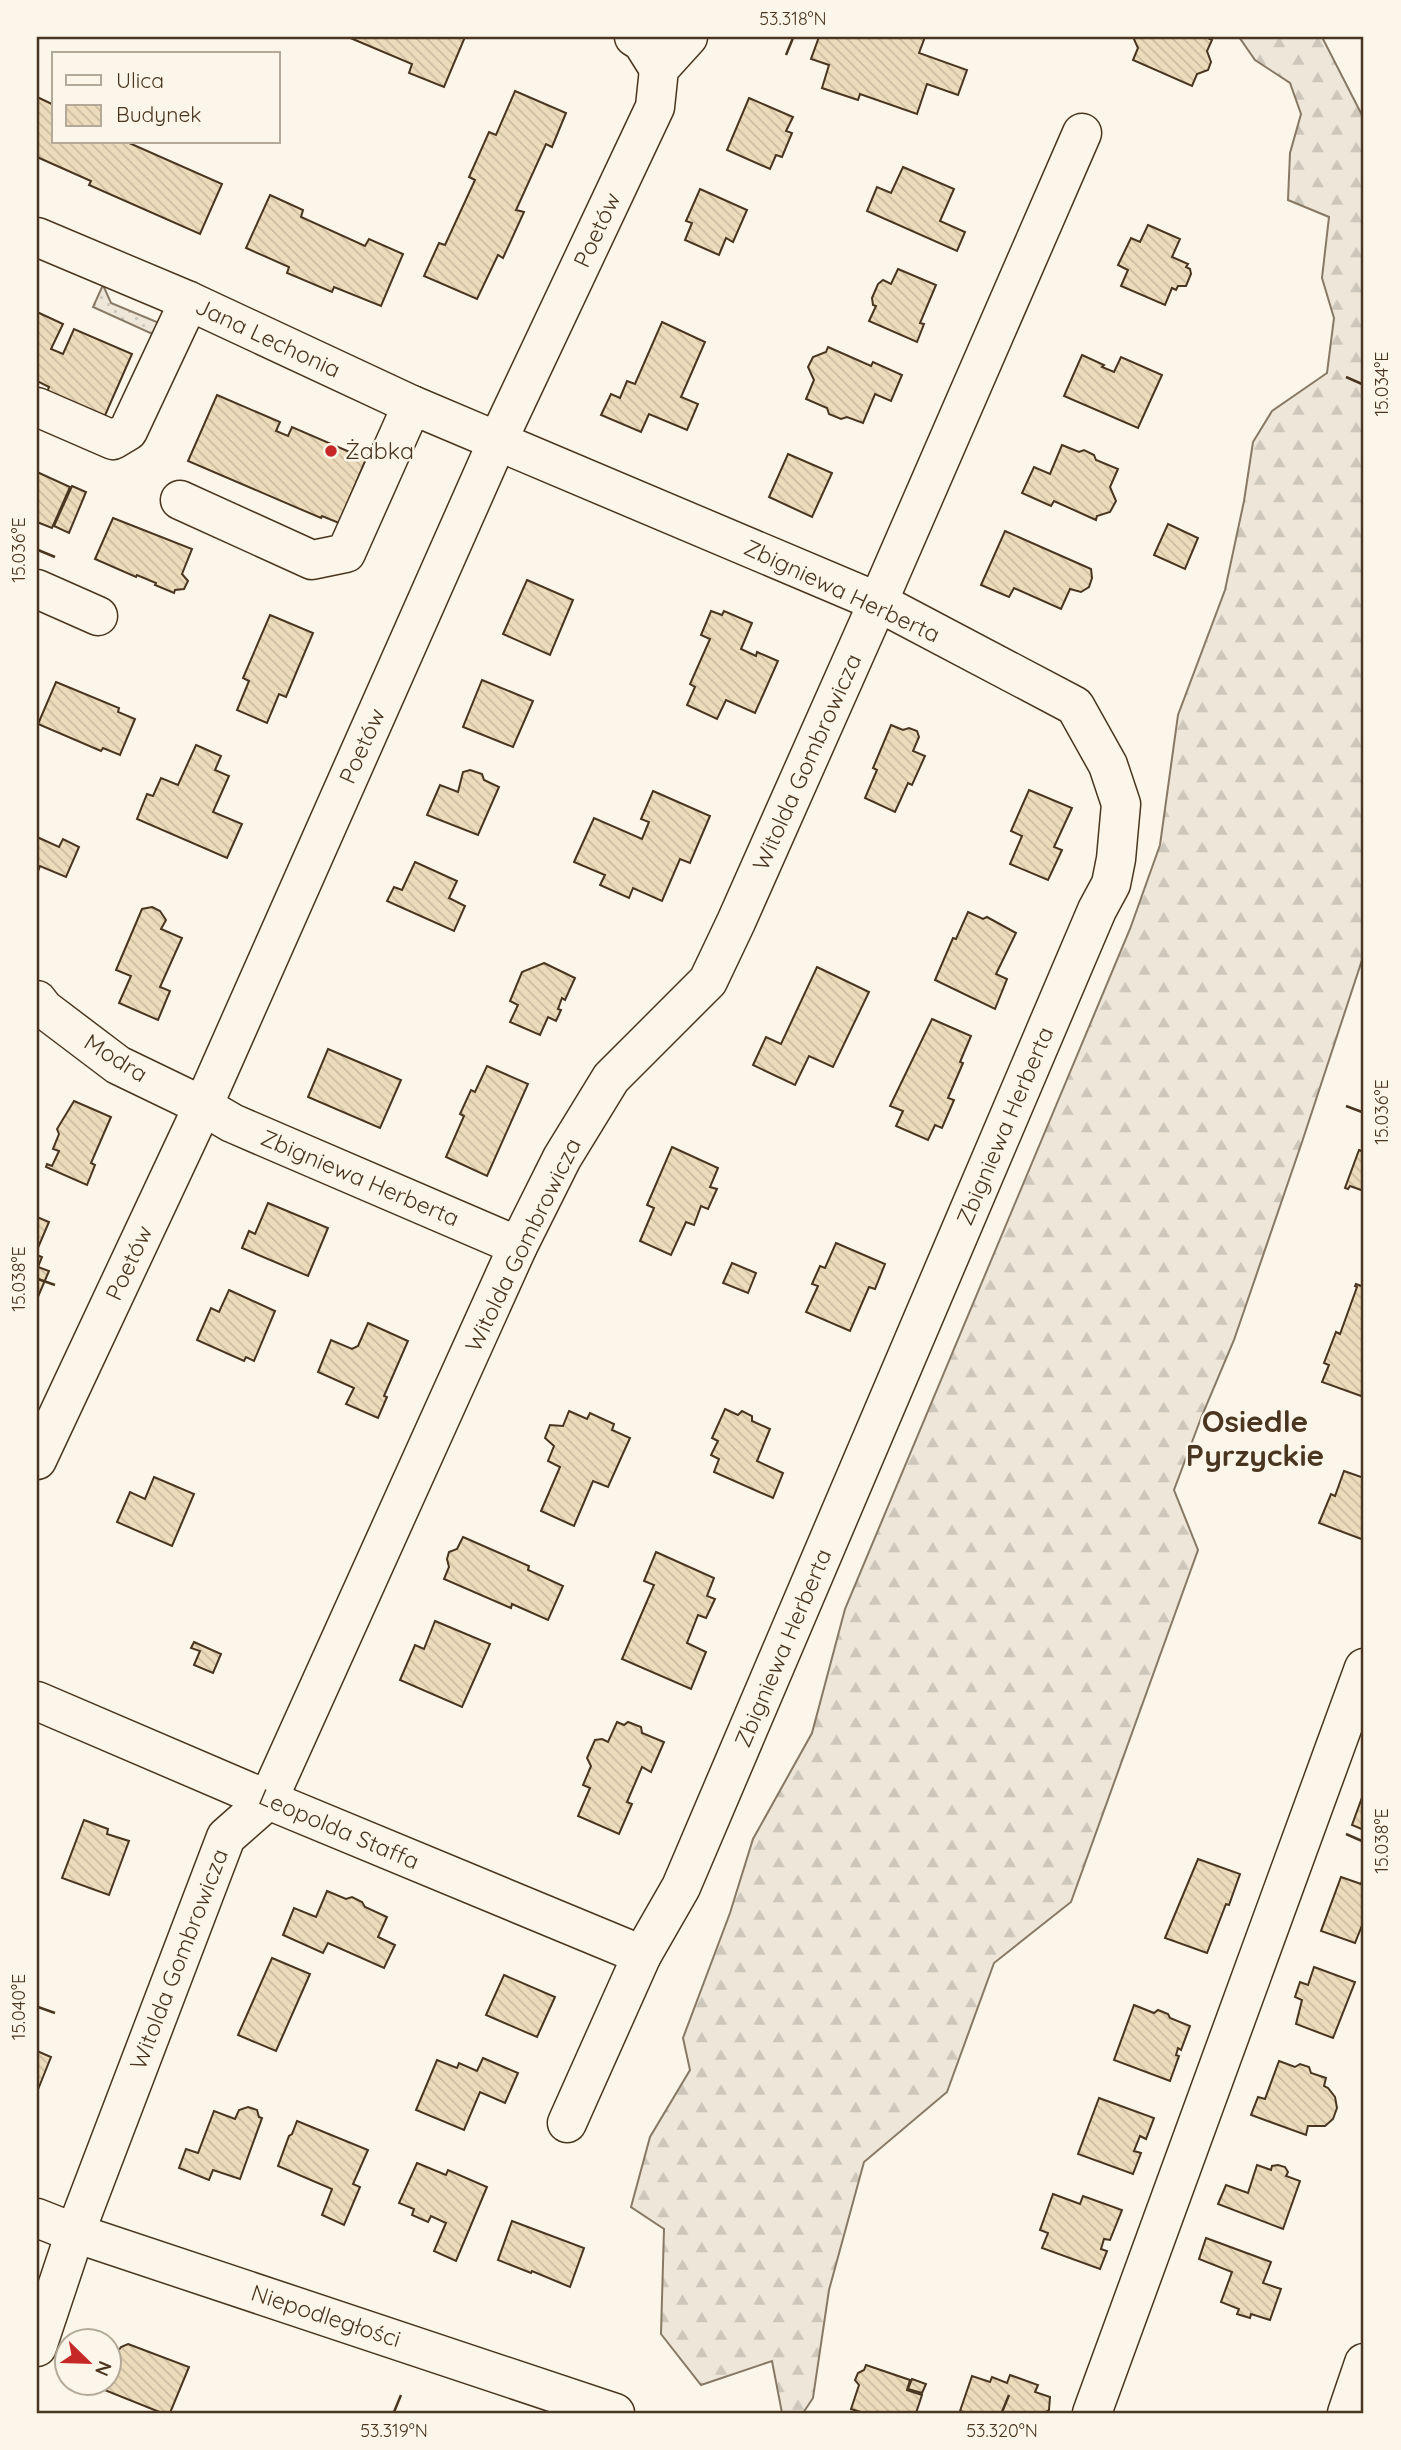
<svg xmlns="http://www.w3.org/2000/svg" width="1401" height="2450" font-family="Quicksand,sans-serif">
	<defs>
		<pattern id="grass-dots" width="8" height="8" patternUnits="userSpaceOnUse" patternTransform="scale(1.75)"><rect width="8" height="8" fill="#ede6d9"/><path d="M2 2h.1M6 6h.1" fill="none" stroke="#cdc6ba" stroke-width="1.8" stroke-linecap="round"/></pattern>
		<pattern id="forest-firs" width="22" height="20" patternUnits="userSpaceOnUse" patternTransform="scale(1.75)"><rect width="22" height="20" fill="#ede6d9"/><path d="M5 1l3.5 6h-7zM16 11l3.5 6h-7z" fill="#cdc6ba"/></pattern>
		<pattern id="building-back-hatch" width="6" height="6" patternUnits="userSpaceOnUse" patternTransform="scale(1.75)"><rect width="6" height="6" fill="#ecdcbc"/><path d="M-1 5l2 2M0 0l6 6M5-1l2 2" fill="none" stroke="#ccbda1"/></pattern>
	</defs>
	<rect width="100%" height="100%" fill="#fbf6e9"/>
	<path fill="url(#grass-dots)" stroke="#887966" stroke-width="2" d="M103,285l8,18 53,22 -5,12 -66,-30z"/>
	<path fill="url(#forest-firs)" stroke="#887966" stroke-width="2" d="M1239,37h83l42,82v835l-62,188 -68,198 -33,78 -27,72 24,60 -127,352 -77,61 -47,129 -83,70 -35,128 -16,108 -10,15h-21l-10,-52 -71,24 -40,-51 3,-105 -33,-22 19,-70 40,-67 -7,-32 47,-125 23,-74 59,-106 33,-124 285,-680 30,-84 18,-130 47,-125 19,-89 9,-59 19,-31 55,-38 7,-55 -12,-40 7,-61 -41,-17 2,-47 11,-39 -11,-31 -35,-23z"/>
	<g fill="url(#building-back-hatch)" stroke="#4a3520" stroke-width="2">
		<path d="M348,37h117l-21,50 -35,-14 3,-9z"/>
		<path d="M819,37h106l-6,16 48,17 -9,25 -31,-11 -10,30 -57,-20 -2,6 -36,-12 7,-23 -18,-6z"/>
		<path d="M1133,37h73l6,3 -5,11 4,11 -3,8 -11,4 -5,12 -59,-26 5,-12z"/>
		<path d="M515,91l51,22 -14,34 -6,-3 -30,66 8,2 -21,46 -5,-3 -21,44 -53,-23 15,-33 6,2 30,-65 -6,-3 20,-45 7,3z"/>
		<path d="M37,97l17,8v37h73l95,42 -22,50 -111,-49 2,-4 -54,-24z"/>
		<path d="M749,98l44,19 -7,14 6,2 -10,24 -6,-2 -6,14 -43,-19z"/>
		<path d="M903,167l51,22 -14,32 25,11 -8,19 -90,-40 10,-24 14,6z"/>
		<path d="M700,189l47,21 -14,32 -7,-4 -7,17 -34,-15 7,-17 -6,-2z"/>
		<path d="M270,195l33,15 -2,7 64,29 4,-7 34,15 -22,52 -47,-19 -2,5 -45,-19 2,-6 -43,-19z"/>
		<path d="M1148,225l32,14 -8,18 16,7 -2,3 4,2 1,5 -5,12h-8l-2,4 -4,-2 -7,17 -44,-19 7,-16 -10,-5 13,-27 9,4z"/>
		<path d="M898,269l38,16 -16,38 4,1 -7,18 -48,-21 7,-15 -3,-1 -1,-7 6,-14 5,-4 8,4z"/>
		<path d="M37,312l26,12 -12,25 12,5 11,-25 58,25 -29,66 -57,-25 3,-8 -12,-6z"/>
		<path d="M662,322l43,20 -24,55 17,7 -11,26 -38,-16 -8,18 -40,-17 10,-21 9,4 7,-17 8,3z"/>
		<path d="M828,347l43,19 2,-4 29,13 -11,26 -16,-7 -12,29 -16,-6 -6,2 -12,-5 -2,-6 -21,-9 8,-19 -6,-13 5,-10 13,-5z"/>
		<path d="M1082,355l22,10 -2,2 12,5 7,-15 41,18 -24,53 -74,-32z"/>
		<path d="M217,395l63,27 -4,9 12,5 4,-9 74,32 -27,64 -17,-7 -1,2 -133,-57z"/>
		<path d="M1062,445l17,7 5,-2 10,5 2,5 22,9 -8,18 6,14 -6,11 -13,4 -1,4 -42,-19 -3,5 -29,-13 12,-26 16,7z"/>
		<path d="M788,454l44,19 -20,44 -43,-20z"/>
		<path d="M37,472l33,15 -18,41 -15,-6z"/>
		<path d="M72,486l14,6 -17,41 -15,-7z"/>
		<path d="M113,518l79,31 -10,25 6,7 -4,8 -9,1 -1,3 -19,-8 1,-2 -19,-8 -1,2 -41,-18z"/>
		<path d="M1168,524l30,14 -13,31 -31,-14z"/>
		<path d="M1005,531l86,38 1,9 -3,9 -8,5 -11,-3 -9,20 -47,-21 -5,9 -28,-12z"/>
		<path d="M527,580l46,20 -23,55 -47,-21z"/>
		<path d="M711,611l11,4 2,-4 28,12 -11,26 15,7 1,-4 21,9 -23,52 -29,-13 -9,19 -30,-14 8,-18 -5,-3 20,-45 -9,-4z"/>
		<path d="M270,615l43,18 -27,64 -7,-3 -12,29 -30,-13 12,-29 -6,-3z"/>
		<path d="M482,680l51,21 -20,46 -50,-20z"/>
		<path d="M56,682l63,26 -1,4 17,7 -15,36 -17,-7 -2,3 -63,-27z"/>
		<path d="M891,725l12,5 6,-2 8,3 2,6 -6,14 12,5 -13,29 -4,-2 -13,29 -30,-14 12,-28 -4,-2z"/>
		<path d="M196,745l25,11 -6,14 14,6 -16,36 29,12 -15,34 -90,-39 10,-25 6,2 8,-18 17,7z"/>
		<path d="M470,770l12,4 2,6 15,7 -21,48 -51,-20 13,-30 18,7 5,-20z"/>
		<path d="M1029,790l43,18 -18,39 8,3 -14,30 -38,-16 12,-28 -11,-5z"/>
		<path d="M653,791l57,25 -20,47 -10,-4 -18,42 -29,-13 -4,10 -29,-13 5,-10 -31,-13 20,-44 48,21 7,-17 -8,-3z"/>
		<path d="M37,837l22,10 4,-8 16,8 -13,30 -26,-11 -3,8z"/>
		<path d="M415,862l42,19 -8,17 16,8 -11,25 -67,-30 7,-14 8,3z"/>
		<path d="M152,907l8,4 6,9 -5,9 21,9 -22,49 10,4 -12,29 -39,-17 12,-27 -15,-6 26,-61z"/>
		<path d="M968,912l15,7 4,-2 29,16 -20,41 11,5 -12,30 -60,-29 18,-42 3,1z"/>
		<path d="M544,963l31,15 -10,22 -3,-2 -4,11 3,1 -5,11 -8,-4 -8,18 -30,-13 8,-17 -8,-4 12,-29z"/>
		<path d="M817,967l52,25 -36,75 -24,-11 -14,29 -42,-20 13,-28 15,7z"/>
		<path d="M932,1019l39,17 -11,26 3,1 -15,35 6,2 -12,28 -7,-3 -7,15 -32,-14 7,-15 -13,-5z"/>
		<path d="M328,1049l73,31 -21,48 -72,-31z"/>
		<path d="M487,1066l41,18 -41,92 -41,-19 18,-41 -4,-2 11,-24 4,2z"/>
		<path d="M74,1101l37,16 -20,46 4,2 -8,20 -41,-18 1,-3 5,2 7,-15 -6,-2 6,-15 -2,-5z"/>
		<path d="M672,1147l46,21 -8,19 7,2 -9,20 -7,-3 -7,19 -8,-3 -15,33 -31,-14 14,-33 -7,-3z"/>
		<path d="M1359,1150l5,2v39l-14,-5 -2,3 -3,-1z"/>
		<path d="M268,1203l60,25 -20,48 -66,-28 7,-17 6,3z"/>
		<path d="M37,1217l12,5 -12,28z"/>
		<path d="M836,1243l49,21 -10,25 -6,-2 -19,44 -44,-19 12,-26 -6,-2 8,-18 5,2z"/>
		<path d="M37,1255l5,2 -4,10 11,4 -12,28z"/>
		<path d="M732,1263l24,10 -8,20 -25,-10z"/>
		<path d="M1356,1284l8,3v110l-42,-15 7,-17 -5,-2 12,-31 4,2 17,-47 -2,-1z"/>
		<path d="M229,1290l46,21 -21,50 -8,-4 -2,4 -47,-21 14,-32 8,4z"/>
		<path d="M368,1323l40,18 -24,55 3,1 -9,21 -32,-14 8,-16 -36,-16 13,-32 21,9 6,-3z"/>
		<path d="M725,1409l13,6 4,-4 10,5v5l18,8 -13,32 26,12 -10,25 -59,-26 5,-13 -8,-4 7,-14 -6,-3z"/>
		<path d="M569,1411l18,8 3,-6 24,11 -2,6 18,8 -22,49 -15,-6 -19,45 -33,-15 19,-44 -12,-6 6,-15 -9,-8 5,-13 13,1z"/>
		<path d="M1344,1471l20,7v62l-45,-17 12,-29 4,2z"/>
		<path d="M154,1477l40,17 -22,52 -55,-24 13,-30 15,7z"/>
		<path d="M463,1537l66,29 -1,4 35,16 -15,34 -36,-16 -1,4 -67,-29 5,-12 -2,-8 2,-7 8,-3z"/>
		<path d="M656,1552l58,26 -7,18 8,3 -9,19 -8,-3 -11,28 19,9 -15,37 -69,-30 32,-74 -10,-4z"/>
		<path d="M435,1621l55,23 -28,63 -62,-27 15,-35 9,4z"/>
		<path d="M194,1642l27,12 -8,19 -19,-8 6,-14 -9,-3z"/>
		<path d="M617,1722l7,3 4,-3 13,5 1,6 22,9 -13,30 -9,-5 -15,35 5,2 -13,30 -41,-18 12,-28 -7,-3 8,-19 -4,-8 8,-18 7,-1 6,3z"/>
		<path d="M1364,1792v38l-12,-5z"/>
		<path d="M84,1820l24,9 -1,5 22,7 -20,54 -47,-17z"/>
		<path d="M1198,1859l42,15 -11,31 -3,-1 -19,49 -42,-15z"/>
		<path d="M1341,1877l20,7 1,-3 2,1v42l-1,-1 -8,20 -34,-12z"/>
		<path d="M327,1891l19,8 6,-2 10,5 3,5 22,10 -9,20 17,8 -11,23 -56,-25 -5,10 -40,-18 11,-27 22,9z"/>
		<path d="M272,1958l38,16 -34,77 -38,-16z"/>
		<path d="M1314,1967l41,15 -22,56 -37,-14 6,-24 -7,-3 5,-15 8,3z"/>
		<path d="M504,1975l51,22 -18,40 -51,-22z"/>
		<path d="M1134,2005l20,8 4,-3 10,4 2,4 20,8 -9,24 -3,-2 -2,7 3,1 -9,25 -56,-21z"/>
		<path d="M37,2051l14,6 -14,35z"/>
		<path d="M483,2058l35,15 -13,30 -25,-11 -16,38 -48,-20 21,-50 20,8 2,-5 18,8z"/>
		<path d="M1279,2061l16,6 5,-3 9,3 2,6 15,5 -2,8 4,2 7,9 2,11 -4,11 -8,7h-17l-2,9 -55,-20 7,-18 7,2z"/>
		<path d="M1099,2098l55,20 -8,21 -6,-3 -6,15 7,2 -8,21 -55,-20z"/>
		<path d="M248,2107l9,3 2,7 3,1 -22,61 -27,-9 -4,10 -30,-12 7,-19 12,4 16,-42 21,8 4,-9z"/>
		<path d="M297,2121l71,29 -15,34 7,3 -16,38 -22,-10 10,-26 -54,-23 11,-30 3,-2z"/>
		<path d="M417,2163l29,12 2,-5 39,17 -31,74 -22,-10 12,-28 -15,-7 -3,6 -16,-7 2,-6 -15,-6z"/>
		<path d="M1257,2165l14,5 1,-4 6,-1 7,2 3,5 -2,4 14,5 -17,48 -65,-25 8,-19 22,8z"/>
		<path d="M1053,2194l27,10 3,-8 39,14 -12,30 -6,-1 -3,10 6,2 -7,18 -58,-21 6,-15 -8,-3z"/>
		<path d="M512,2221l72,27 -14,39 -38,-16 -1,2 -33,-13z"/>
		<path d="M1206,2238l65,24 -8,21 18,6 -11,31 -19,-6 -1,4 -13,-4 2,-5 -18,-7 11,-30 -33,-13z"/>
		<path d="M128,2344l61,23 -19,46h-8l-60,-24 2,-5h4v-12l8,-18 5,-7z"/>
		<path d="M866,2365l44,15 -3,10 15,5 -6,18h-52l-13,-4 8,-24 -4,-5 3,-7 6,-3z"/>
		<path d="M1010,2375l28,10 -3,7 15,5 -1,13 -5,3h-77l-7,-2 12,-35 18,6 2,-5 15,6z"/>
		<path d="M912,2379l14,5 -4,9 -14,-4z"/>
	</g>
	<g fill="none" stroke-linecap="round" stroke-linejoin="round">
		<defs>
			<g id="minor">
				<path d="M634,37l8,5 17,27"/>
				<path d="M37,237l152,64 223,104 466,197 197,104 33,59 13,39 -5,55 -5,25 -14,26 -416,977 -39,68 -75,168"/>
				<path d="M37,407l76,33 15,-9 61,-130"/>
				<path d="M180,500l132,60 34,-7 66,-148"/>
				<path d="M37,589l61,27"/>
				<path d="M37,1000l7,9 74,56 85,41 29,17 286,123"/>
				<path d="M37,1460l166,-354 295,-666 157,-333 4,-38 29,-32"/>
				<path d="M37,1701l231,99 374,155"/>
				<path d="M37,2218l38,15 540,180"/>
				<path d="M37,2347l38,-114 151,-396 42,-37 250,-554 44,-88 49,-80 97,-97 28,-59 142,-320 204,-469"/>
				<path d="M1092,2413l272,-745"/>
				<path d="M1347,2413l17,-50"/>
			</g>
		</defs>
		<use href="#minor" stroke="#4a3520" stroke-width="41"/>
		<use href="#minor" stroke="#fbf6e9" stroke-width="38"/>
	</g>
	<path fill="none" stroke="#4a3520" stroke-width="2.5" d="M786,55l7,-17M1346,377l16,7M38,550l17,7M1346,1106l16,6M38,1279l17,6M1346,1834l16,7M38,2007l17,6M394,2412l7,-17M1002,2412l7,-17"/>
	<circle fill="#c62828" stroke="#fbf6e9" stroke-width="2.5" cx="331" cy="451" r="7"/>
	<g text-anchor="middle" stroke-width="5" stroke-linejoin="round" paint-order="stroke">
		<g font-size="23" fill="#4a3520" stroke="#fbf6e9">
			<text transform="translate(597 230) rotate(-65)" y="8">Poetów</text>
			<text transform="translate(268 338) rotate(25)" y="8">Jana Lechonia</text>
			<text transform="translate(842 591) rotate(25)" y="8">Zbigniewa Herberta</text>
			<text transform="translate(362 746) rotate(-66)" y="8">Poetów</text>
			<text transform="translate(807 762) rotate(-66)" y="8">Witolda Gombrowicza</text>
			<text transform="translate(116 1058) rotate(32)" y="8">Modra</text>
			<text transform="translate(1005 1126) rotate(-67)" y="8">Zbigniewa Herberta</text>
			<text transform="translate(360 1178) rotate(23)" y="8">Zbigniewa Herberta</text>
			<text transform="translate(523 1245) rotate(-64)" y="8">Witolda Gombrowicza</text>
			<text transform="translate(129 1263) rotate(-65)" y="8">Poetów</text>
			<text transform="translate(783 1648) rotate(-67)" y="8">Zbigniewa Herberta</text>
			<text transform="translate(339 1829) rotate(23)" y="8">Leopolda Staffa</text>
			<text transform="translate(179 1959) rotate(-69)" y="8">Witolda Gombrowicza</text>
			<text transform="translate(326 2316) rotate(18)" y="8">Niepodległości</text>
		</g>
		<g font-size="23" fill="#4a3520" stroke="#fbf6e9" text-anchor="start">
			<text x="345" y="459">Żabka</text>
		</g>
		<g font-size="30" font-weight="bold" fill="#4a3520" stroke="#fbf6e9">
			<text x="1255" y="1432">Osiedle<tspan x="1255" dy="34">Pyrzyckie</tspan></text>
		</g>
	</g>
	<rect width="1401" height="2450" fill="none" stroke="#fbf6e9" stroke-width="77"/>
	<rect x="52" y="52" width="228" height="91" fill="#fbf6e9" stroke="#b4a999" stroke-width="2"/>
	<rect x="66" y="75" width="35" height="10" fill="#fbf6e9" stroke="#b4a999" stroke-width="2"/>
	<text x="116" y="88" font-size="21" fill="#4a3520">Ulica</text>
	<rect x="66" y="105" width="35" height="21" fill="url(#building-back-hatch)" stroke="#b4a999" stroke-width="2"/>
	<text x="116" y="122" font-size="21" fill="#4a3520">Budynek</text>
	<g transform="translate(88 2362) rotate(113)"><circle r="33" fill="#fbf6e9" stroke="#b4a999" stroke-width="2"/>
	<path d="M0-5L12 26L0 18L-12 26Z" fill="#c62828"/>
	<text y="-10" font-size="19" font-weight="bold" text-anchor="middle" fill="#4a3520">N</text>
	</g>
	<rect x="38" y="38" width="1324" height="2374" fill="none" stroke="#4a3520" stroke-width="2.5"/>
	<g font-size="18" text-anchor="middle" fill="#4a3520">
		<text x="793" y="25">53.318°N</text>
		<text transform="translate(1382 384) rotate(-90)" y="6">15.034°E</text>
		<text transform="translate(19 550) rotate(-90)" y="6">15.036°E</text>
		<text transform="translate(1382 1112) rotate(-90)" y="6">15.036°E</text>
		<text transform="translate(19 1279) rotate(-90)" y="6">15.038°E</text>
		<text transform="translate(1382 1841) rotate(-90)" y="6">15.038°E</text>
		<text transform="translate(19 2007) rotate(-90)" y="6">15.040°E</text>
		<text x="394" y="2437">53.319°N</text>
		<text x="1002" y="2437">53.320°N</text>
	</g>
</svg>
